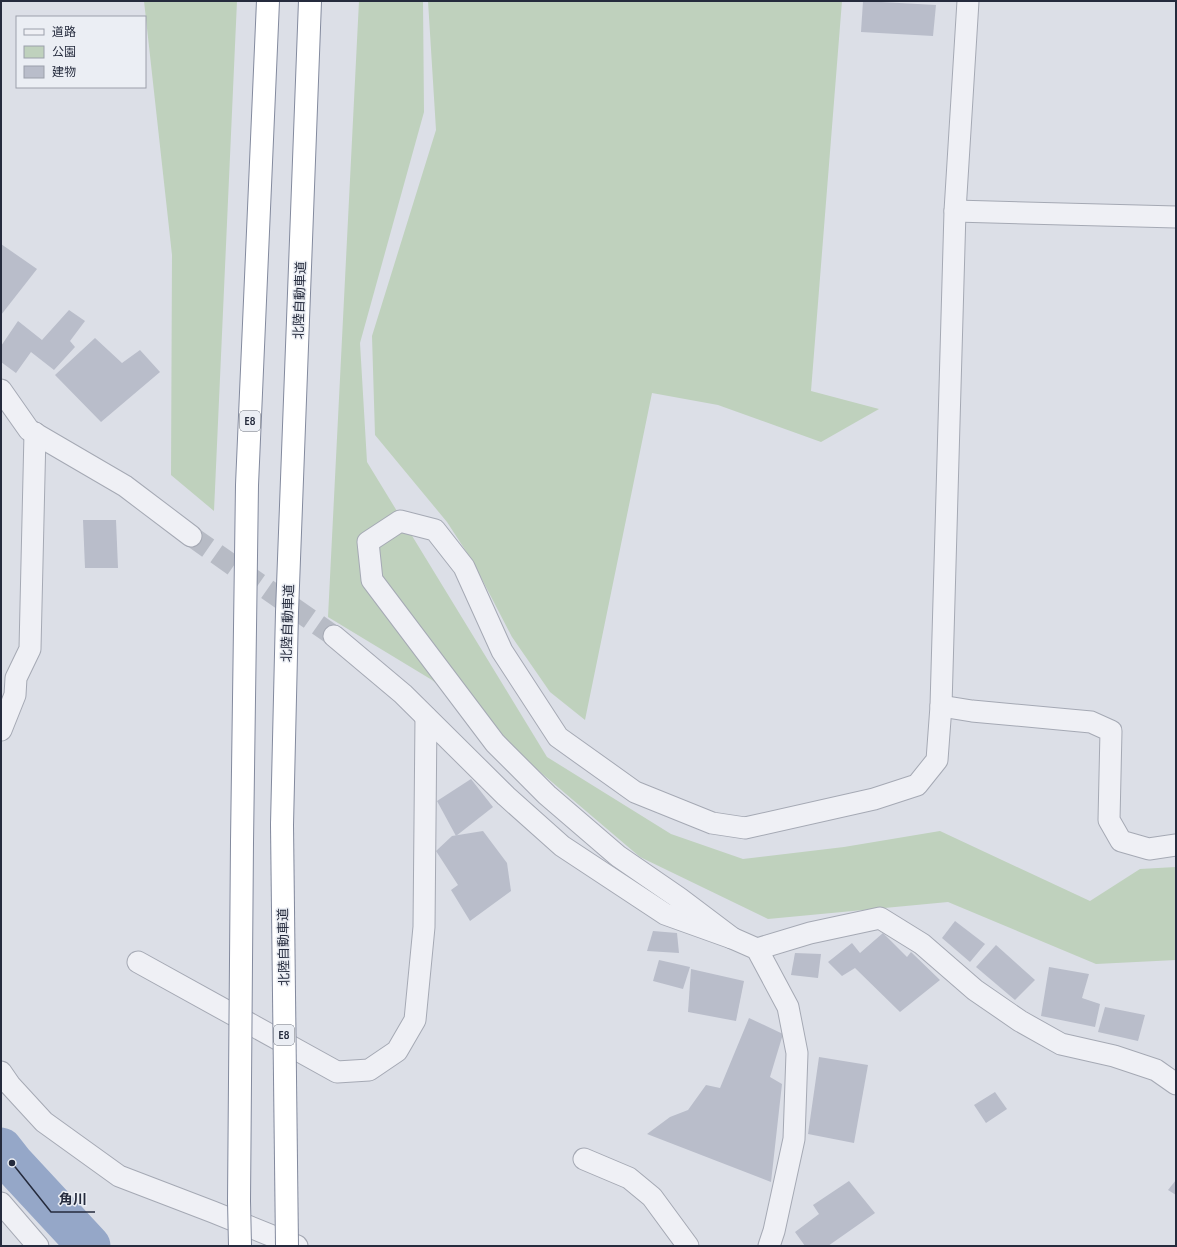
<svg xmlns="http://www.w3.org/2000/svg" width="1177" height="1247" font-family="'Sofia Sans Condensed','Noto Sans JP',sans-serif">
	<rect width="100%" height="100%" fill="#dcdfe7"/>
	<g fill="#bfd1bd">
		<path d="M144,1h93l-23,510 -43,-36 1,-220z"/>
		<path d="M359,1h64l1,111 -64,231 7,119 180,295 124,77 72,25 101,-12 96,-16 150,70 50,-32 36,-2v93l-80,4 -148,-62 -180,17 -128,-62 -208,-177 -104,-63z"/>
		<path d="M428,1h414l-31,390 68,18 -58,33 -103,-37 -66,-12 -67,327 -35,-28 -38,-55 -39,-75 -26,-40 -72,-87 -3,-99 64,-206z"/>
	</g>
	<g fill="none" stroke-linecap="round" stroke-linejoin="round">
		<path stroke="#95a7c8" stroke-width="43" d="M1,1149l11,14 77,83"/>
	</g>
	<g fill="#b9bdca">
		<path d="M863,1l73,4 -3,31 -72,-4z"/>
		<path d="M1,244l36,25 -36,46z"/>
		<path d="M69,310l16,11 -15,20 5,6 -21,23 -23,-18 -15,21 -15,-11v-16l17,-25 24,19z"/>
		<path d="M95,338l27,25 18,-13 20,22 -59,50 -46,-47z"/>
		<path d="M83,520h33l2,48h-33z"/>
		<path d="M471,779l22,28 -37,29 -19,-35z"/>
		<path d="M483,831l24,32 4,28 -41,30 -19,-31 7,-5 -22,-34 16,-15z"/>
		<path d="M955,921l30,23 -15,18 -28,-24z"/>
		<path d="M653,931l24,2 2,20 -32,-2z"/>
		<path d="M883,933l24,24 4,-5 29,28 -40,32 -45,-44 -13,8 -14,-14 24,-19 8,10z"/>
		<path d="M996,945l39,35 -20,20 -39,-33z"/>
		<path d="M795,953l26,1 -3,24 -27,-3z"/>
		<path d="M659,960l31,7 -7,22 -30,-8z"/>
		<path d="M1049,967l40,7 -7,24 18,6 -5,23 -54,-11z"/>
		<path d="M691,969l53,12 -8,40 -48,-9z"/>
		<path d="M1105,1007l40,8 -7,26 -40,-9z"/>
		<path d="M749,1018l34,16 -13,43 12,7 -11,98 -124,-48 23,-17 18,-7 18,-25 14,3z"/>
		<path d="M819,1057l49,8 -14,78 -46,-9z"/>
		<path d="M995,1092l12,17 -21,14 -12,-18z"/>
		<path d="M1176,1180v15l-8,-5z"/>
		<path d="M849,1181l26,32 -47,33h-23l-10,-14 24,-18 -6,-9z"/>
	</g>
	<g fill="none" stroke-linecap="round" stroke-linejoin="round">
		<path stroke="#b7bbc5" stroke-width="21" stroke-dasharray="21 10" stroke-linecap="butt" d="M191,536l143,100"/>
		<defs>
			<g id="minor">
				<path d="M955,211l221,6"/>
				<path d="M1,390l28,40 96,56 66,50"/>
				<path d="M334,636l69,58 103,102 56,50 103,68 67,24 25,11 31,58 9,46 -3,86 -20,92 -5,15"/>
				<path d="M941,706l31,5 119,11 20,9 -2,89 12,21 28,8 27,-4"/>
				<path d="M1,730l14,-35 1,-17 14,-29 5,-216"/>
				<path d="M732,938l-53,-40 -61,-42 -71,-61 -52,-52 -123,-163 -4,-38 32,-21 35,9 29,37 38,84 56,86 77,55 77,31 33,5 129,-29 43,-14 20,-25 4,-54 14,-495 13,-210"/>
				<path d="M757,949l53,-16 70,-15 42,26 53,46 45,31 41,23 53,12 42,14 20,14"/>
				<path d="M138,962l199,110 32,-2 28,-19 18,-31 9,-93 2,-210"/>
				<path d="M1,1072l9,13 34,37 75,54 94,36 84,34"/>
				<path d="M584,1159l45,19 23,19 36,49"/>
				<path d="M1,1203l37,43"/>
			</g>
			<g id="motorway">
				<path d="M282,825l5,-213 23,-611"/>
				<path d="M242,842l5,-357 21,-484"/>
			</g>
		</defs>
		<use href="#minor" stroke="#a5a9b4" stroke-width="23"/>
		<use href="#motorway" stroke="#838a9e" stroke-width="24"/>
		<use href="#minor" stroke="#eff0f5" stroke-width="21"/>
		<use href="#motorway" stroke="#fff" stroke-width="22"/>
		<defs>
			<g id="motorway-bridge">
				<path d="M282,825l5,421"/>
				<path d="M240,1246l-1,-45 3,-359"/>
			</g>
		</defs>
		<use href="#motorway-bridge" stroke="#838a9e" stroke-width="24" stroke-linecap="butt"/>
		<use href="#motorway-bridge" stroke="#fff" stroke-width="22"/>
	</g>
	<g text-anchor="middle" stroke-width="3" stroke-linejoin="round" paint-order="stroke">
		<g fill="#ebeef4" stroke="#606674" stroke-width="1">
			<rect x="240" y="411" width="20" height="20" rx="3"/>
			<rect x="274" y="1025" width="20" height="20" rx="3"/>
		</g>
		<g font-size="12" font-weight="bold" fill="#252b3d">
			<text x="250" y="425">E8</text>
			<text x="284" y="1039">E8</text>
		</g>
		<g font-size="13" fill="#252b3d" stroke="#ebeef4">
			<text transform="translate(299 300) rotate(-88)" y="5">北陸自動車道</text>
			<text transform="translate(287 623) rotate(-88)" y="5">北陸自動車道</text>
			<text transform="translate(283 947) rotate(-91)" y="5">北陸自動車道</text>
		</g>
	</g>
	<path fill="none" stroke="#252b3d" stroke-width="1.5" d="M12 1163L51 1212H95"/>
	<circle fill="#252b3d" stroke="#ebeef4" stroke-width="1.5" cx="12" cy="1163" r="4"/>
	<g font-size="14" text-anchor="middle" font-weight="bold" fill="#252b3d" stroke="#ebeef4" stroke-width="3" stroke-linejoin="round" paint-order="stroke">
		<text x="73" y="1204">角川</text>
	</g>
	<rect width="1177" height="1247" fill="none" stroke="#252b3d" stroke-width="4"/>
	<rect x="16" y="16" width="130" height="72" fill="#ebeef4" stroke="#9ca0ab"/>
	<rect x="24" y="29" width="20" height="6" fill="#eff0f5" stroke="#9ca0ab"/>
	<text x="52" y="36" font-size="12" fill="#252b3d">道路</text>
	<rect x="24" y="46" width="20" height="12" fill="#bfd1bd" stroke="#9ca0ab"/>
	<text x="52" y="56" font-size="12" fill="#252b3d">公園</text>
	<rect x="24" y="66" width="20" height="12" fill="#b9bdca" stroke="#9ca0ab"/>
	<text x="52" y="76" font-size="12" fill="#252b3d">建物</text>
</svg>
